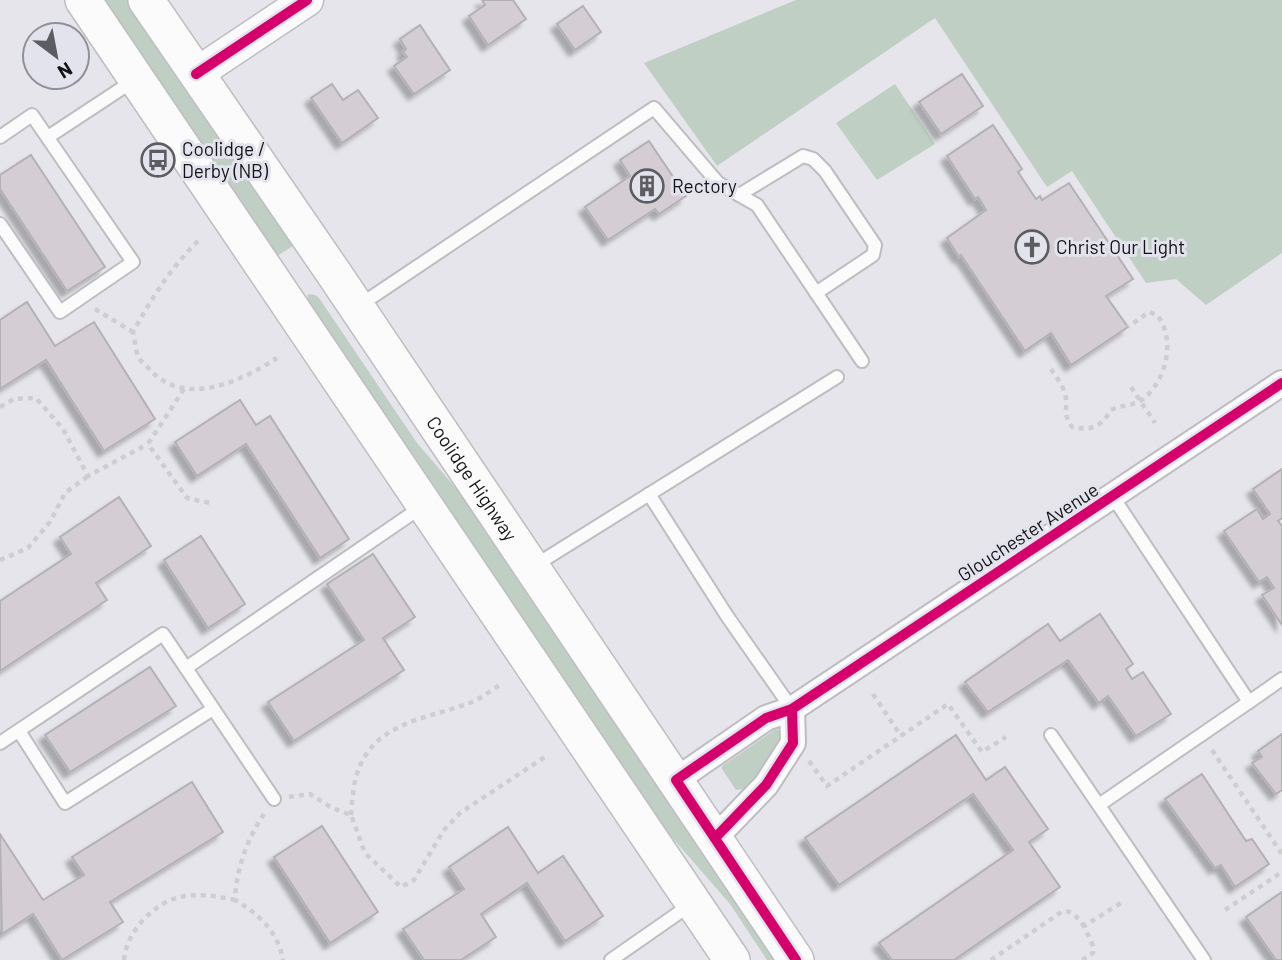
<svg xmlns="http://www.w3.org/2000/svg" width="1282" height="960" font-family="Barlow,sans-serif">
	<defs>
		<filter id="shadow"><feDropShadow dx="-6" dy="6" stdDeviation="2" flood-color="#0004"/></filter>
	</defs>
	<rect width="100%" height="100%" fill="#e5e5eb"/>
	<g fill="#c0cfc4">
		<path d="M101,0h29l166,244 -19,12z"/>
		<path d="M796,0h486v253l-76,52 -30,-26 -30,4 -74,-112 -25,16 -112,-169 -218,148 -73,-103z"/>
		<path d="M895,84l40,60 -58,36 -41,-57z"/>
		<path d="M308,294l7,1 4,3 98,145 56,65 307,452h-13l-37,-56 -67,-77 -356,-527z"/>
		<path d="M776,729l6,2v7l-34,50 -12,2 -14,-21v-3z"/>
	</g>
	<g fill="#d4cdd4" stroke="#b3b1b5" stroke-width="2" filter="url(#shadow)">
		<path d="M482,0h31l13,19 -38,26 -19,-29 16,-11z"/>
		<path d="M583,6l18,26 -26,18 -18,-26z"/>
		<path d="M420,25l30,45 -36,24 -20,-28 13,-9 -4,-5 3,-3 -6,-10z"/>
		<path d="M962,74l21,32 -42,28 -22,-32z"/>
		<path d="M332,84l11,16 15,-10 20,28 -36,25 -31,-45z"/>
		<path d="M993,125l29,44 -4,3 18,27 4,-3 2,4 27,-17 64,96 -27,17 22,31 -57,38 -20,-32 -26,18 -64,-96 -2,2 -12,-19 39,-28 -8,-13 -3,2 -28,-43z"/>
		<path d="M649,141l37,55 -27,18 -4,-5 -47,31 -23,-33 45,-31 -10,-16z"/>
		<path d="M31,155l74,112 -38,24 -67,-102v-14z"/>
		<path d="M27,302l28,44 39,-24 61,97 -51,32 -58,-91 -46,29v-69z"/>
		<path d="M240,400l16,25 14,-9 79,123 -29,19 -74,-114 -49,32 -22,-34z"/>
		<path d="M1282,469v49l-4,3 4,5v99l-20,-30 12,-7 -7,-11 -8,5 -35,-51 33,-22 6,10 7,-5 -17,-25z"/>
		<path d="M119,497l32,49 -55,37 11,17 -107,71v-70l71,-47 -11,-17z"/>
		<path d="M201,536l44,68 -37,24 -44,-68z"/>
		<path d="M373,554l42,63 -32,21 21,32 -110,71 -26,-39 96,-62 -37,-56z"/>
		<path d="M1100,614l33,50 -7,5 6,10 11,-7 28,42 -35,22 -28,-40 -9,7 -31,-43 -80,52 -23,-30 83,-58 12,17z"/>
		<path d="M150,667l26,39 -106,66 -25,-37z"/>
		<path d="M1282,734v56l-6,4 -24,-31 10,-6 -4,-6z"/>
		<path d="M956,735l30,45 19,-13 43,62 -19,13 31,45 -106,73h-62l-13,-17 134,-93 -40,-56 -134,91 -34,-47z"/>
		<path d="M1202,774l44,67 6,-2 17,25 -34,23 -14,-22 -6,3 -50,-69z"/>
		<path d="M192,782l31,50 -113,70 13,20 -61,38 -29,-46 -31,20 -2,-100 43,66 41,-25 -12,-18z"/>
		<path d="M322,826l56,86 -48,31 -56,-86z"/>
		<path d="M508,827l30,46 25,-17 40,60 -38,25 -38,-58 -46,31 15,23 -35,23h-37l-21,-31 61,-40 -15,-22z"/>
		<path d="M1282,892v68h-6l-30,-43z"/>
	</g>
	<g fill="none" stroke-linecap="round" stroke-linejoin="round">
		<defs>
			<g id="service">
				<path d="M0,137l32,-22 101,147 -73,50 -60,-88"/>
				<path d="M48,137l85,-56"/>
				<path d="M739,195l64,-39 10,3 12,12 50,74 -2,10 -57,38"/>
				<path d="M360,305l294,-197 64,75 39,22 105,156"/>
				<path d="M649,494l78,122 65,93"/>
				<path d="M1113,497l136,205 33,-23"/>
				<path d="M534,566l303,-189"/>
				<path d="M186,668l237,-162"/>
				<path d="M19,731l46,72 148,-94"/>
				<path d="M1051,735l153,225"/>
				<path d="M0,743l163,-109 111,165"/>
				<path d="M1099,805l150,-103"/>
				<path d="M611,960l79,-55"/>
			</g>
			<g id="minor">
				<path d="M676,780l90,-62 26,-9 490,-326"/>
				<path d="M715,838l51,-53 27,-42 -1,-34"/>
			</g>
			<path id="tertiary" d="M196,74l111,-74"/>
			<g id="secondary">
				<path d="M83,0l649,960"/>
				<path id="s1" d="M146,0l189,275 461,685"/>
			</g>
		</defs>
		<use href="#service" stroke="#bdbdc2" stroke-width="16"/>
		<use href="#minor" stroke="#bdbdc2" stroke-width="28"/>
		<use href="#tertiary" stroke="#bdbdc2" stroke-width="35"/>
		<use href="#secondary" stroke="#bdbdc2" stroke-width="38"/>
		<g stroke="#ceced0" stroke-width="4.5" stroke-dasharray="5 5" stroke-linecap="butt">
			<path d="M198,241c-28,28 -45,55 -65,91 2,7 2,19 6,26 2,4 8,8 11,12 36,38 91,11 127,-12"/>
			<path d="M95,309l38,23"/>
			<path d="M1051,369c5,8 12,16 14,25 4,15 -4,17 7,33 20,4 29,0 39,-17 10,-5 23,-4 32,-11 24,-19 33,-60 14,-84l-8,-3 -21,15"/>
			<path d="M1131,387l24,36"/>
			<path d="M184,389l-36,55 39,54 23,5"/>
			<path d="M0,407l14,-8 22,-1 27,31 25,47 60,-32"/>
			<path d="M0,560l28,-12 22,-26 15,-29 23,-17"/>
			<path d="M873,694l28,42"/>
			<path d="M1212,750l70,104"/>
			<path d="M809,761l18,25 121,-82 34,48 24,-15"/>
			<path d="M289,797l21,-3 22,14 19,7 14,38 36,34 13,-7 30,-50 16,-17 88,-58"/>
			<path d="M264,814c-17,25 -28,56 -29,86 24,14 43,32 48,60"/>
			<path d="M351,815c1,-13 2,-26 5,-38 16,-56 70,-57 116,-75 10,-4 19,-12 28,-17"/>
			<path d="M1225,910l57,-38"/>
			<path d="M124,960c2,-27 29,-57 56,-63 18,-4 37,-1 55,3"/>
			<path d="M991,960l72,-49c10,0 15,7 21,15"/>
			<path d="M1082,960l11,-7v-7l-9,-20 37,-23"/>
		</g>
		<use href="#service" stroke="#fbfbfc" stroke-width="12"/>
		<use href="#minor" stroke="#fbfbfc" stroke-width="24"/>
		<use href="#tertiary" stroke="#fbfbfc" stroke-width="32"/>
		<use href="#secondary" stroke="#fbfbfc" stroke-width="35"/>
		<defs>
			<g id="cycleway">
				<path d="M196,74l111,-74"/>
				<path d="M715,838l51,-53 27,-42 -1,-34"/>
				<path d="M796,960l-120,-180 90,-62 26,-9 490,-326"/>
			</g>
		</defs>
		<use href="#cycleway" stroke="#e3e3ed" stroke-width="15"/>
		<use href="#cycleway" stroke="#d6006c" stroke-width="10"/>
	</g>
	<defs>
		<symbol id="bus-ring" viewBox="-11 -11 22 22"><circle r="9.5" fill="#e3e3ed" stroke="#5c5c61" stroke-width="1.5"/><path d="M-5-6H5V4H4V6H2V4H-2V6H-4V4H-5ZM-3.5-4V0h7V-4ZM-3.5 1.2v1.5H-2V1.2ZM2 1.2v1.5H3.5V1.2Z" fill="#5c5c61"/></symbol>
		<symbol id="building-ring" viewBox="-11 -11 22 22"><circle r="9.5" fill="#e3e3ed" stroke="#5c5c61" stroke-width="1.5"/><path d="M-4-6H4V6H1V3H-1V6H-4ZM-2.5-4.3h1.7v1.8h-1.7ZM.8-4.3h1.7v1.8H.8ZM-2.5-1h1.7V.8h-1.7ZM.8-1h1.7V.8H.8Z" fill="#5c5c61"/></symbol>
		<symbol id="church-ring" viewBox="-11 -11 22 22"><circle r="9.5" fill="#e3e3ed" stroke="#5c5c61" stroke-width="1.5"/><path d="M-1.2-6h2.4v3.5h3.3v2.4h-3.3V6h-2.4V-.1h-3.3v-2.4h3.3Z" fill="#5c5c61"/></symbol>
	</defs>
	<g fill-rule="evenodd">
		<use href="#bus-ring" x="139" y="141" width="38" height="38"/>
		<use href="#building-ring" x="628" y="167" width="38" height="38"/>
		<use href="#church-ring" x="1013" y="228" width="38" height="38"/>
	</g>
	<g text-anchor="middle" stroke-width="6" stroke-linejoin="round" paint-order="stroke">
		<g font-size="19" fill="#131316" stroke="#e3e3ed" text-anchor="start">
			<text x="182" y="156">Coolidge /<tspan x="182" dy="22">Derby (NB)</tspan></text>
			<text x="672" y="193">Rectory</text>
			<text x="1056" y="254">Christ Our Light</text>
		</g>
		<g font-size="19" fill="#131316" stroke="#e3e3ed">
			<text dy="7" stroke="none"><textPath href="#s1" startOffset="579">Coolidge Highway</textPath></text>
			<text transform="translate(1028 532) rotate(-33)" y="7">Glouchester Avenue</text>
		</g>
	</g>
	<g transform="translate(56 56) rotate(148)"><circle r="33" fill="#e3e3ed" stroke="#909097" stroke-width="2"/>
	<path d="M0-5L12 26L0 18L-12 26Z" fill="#5c5c61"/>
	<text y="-10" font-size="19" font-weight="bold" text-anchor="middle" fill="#131316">N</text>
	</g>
</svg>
